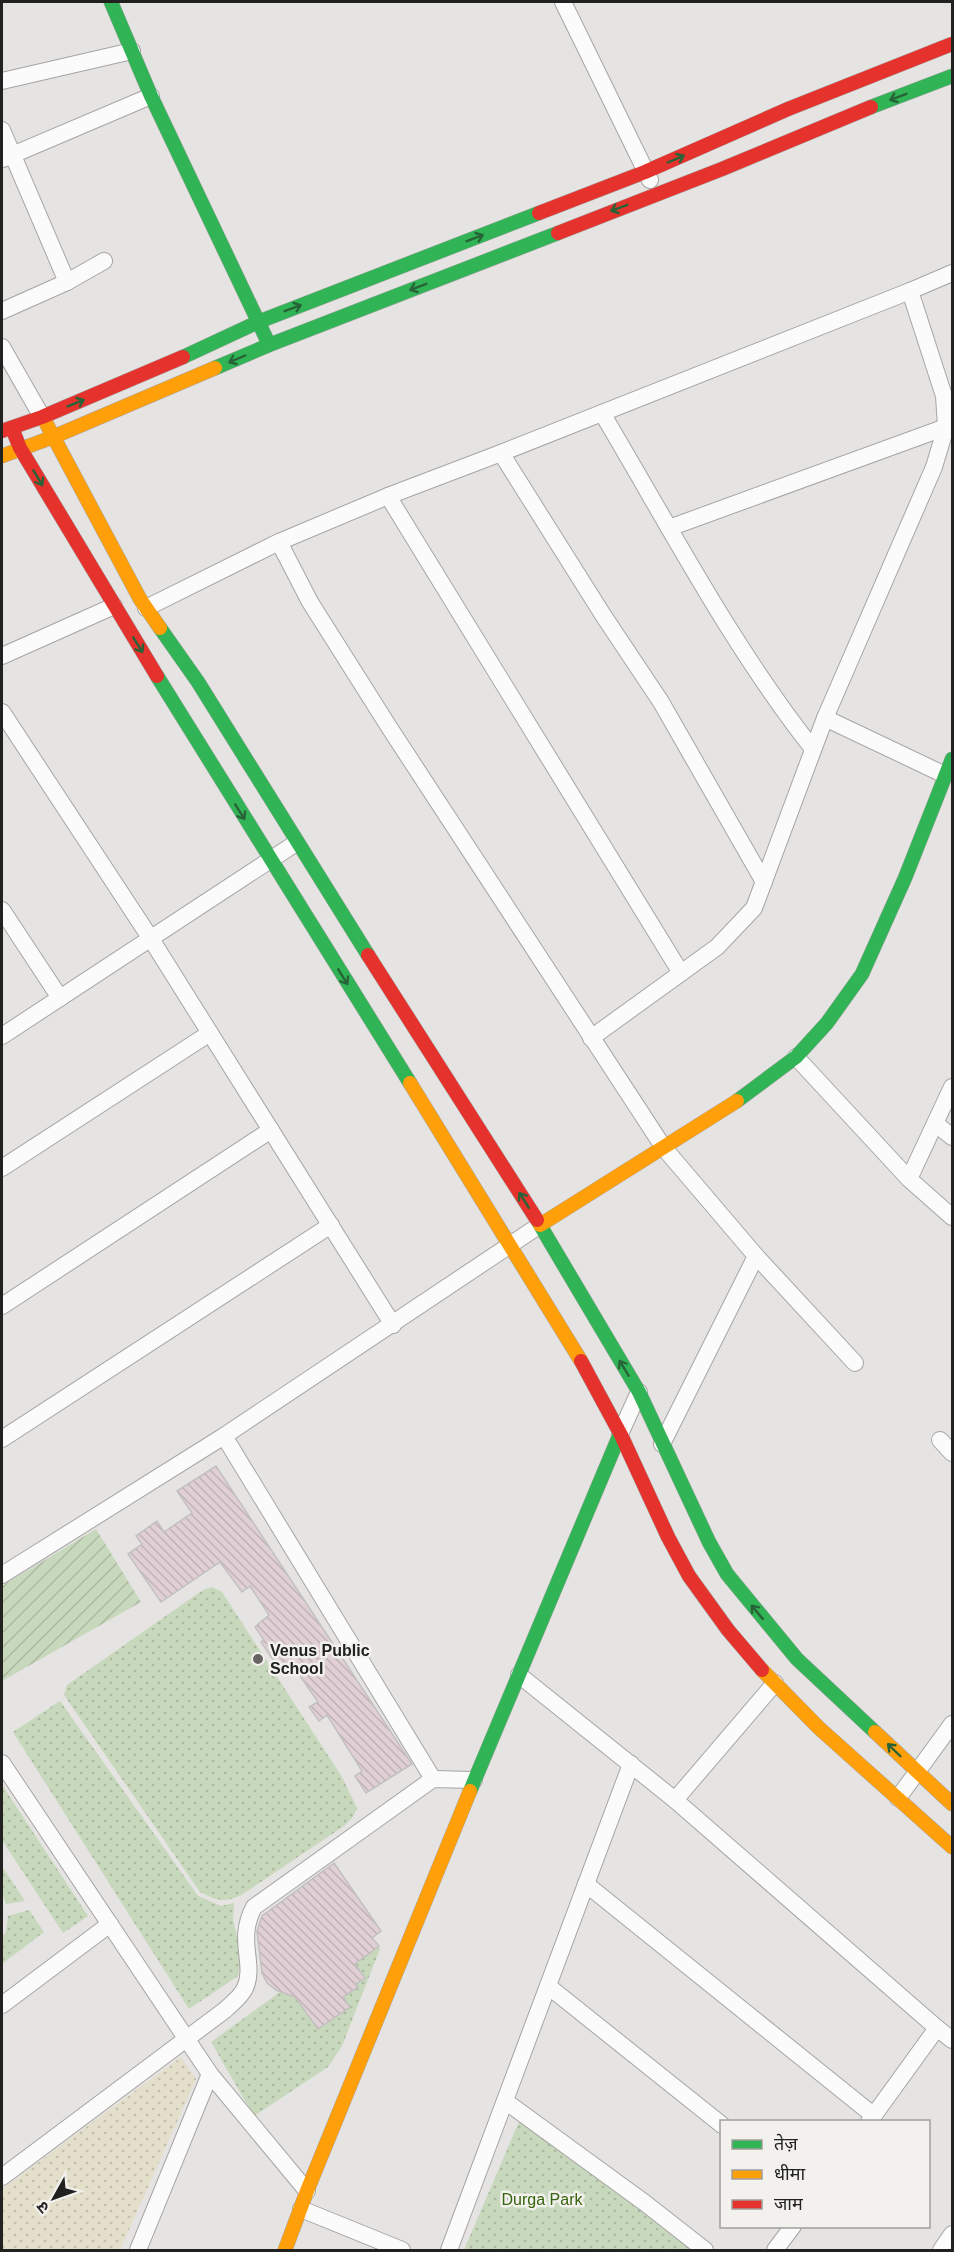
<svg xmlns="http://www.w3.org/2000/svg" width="954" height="2252" font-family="Arial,'Noto Sans Devanagari',sans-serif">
	<defs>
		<pattern id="sand-dots" width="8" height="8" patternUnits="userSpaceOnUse" patternTransform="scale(1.5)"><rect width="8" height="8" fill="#e4dfca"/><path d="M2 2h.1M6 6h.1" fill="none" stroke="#c3bfad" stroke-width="1.8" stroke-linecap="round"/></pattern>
		<pattern id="park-dots" width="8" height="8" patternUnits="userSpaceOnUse" patternTransform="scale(1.5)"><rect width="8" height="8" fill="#c7d8bc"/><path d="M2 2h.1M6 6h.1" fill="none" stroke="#abb9a1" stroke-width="1.8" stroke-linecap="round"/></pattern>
		<pattern id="garden-furrows" width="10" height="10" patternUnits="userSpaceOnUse" patternTransform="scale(1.5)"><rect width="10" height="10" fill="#c7d8bc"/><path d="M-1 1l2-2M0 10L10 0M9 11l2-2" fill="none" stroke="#abb9a1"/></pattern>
		<pattern id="building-back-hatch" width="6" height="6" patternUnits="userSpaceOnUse" patternTransform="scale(1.5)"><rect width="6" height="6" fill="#e0d0d5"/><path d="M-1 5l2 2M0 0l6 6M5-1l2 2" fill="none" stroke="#c0b2b6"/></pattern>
	</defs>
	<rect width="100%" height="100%" fill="#e5e4e2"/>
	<path fill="url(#sand-dots)" d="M181,2057l15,22 -76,171h-118v-61z"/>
	<g fill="url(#park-dots)">
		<path d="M212,1587l10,5 120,185 15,31 -4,9 -9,9 -101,68c-16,9 -27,7 -43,-2l-136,-197 3,-10 136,-95z"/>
		<path d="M60,1701l138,195 23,10 13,-3 -1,17 9,37 -4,19 -49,33 -176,-277z"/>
		<path d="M2,1785l86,131 -25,17 -61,-93z"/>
		<path d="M2,1866l23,35 -19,3 -4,-11z"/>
		<path d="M29,1910l15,22 -42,32v-26l4,-6 2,-16z"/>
		<path d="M379,1946l1,3 -38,97 -14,21 -74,49 -43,-74 69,-50 3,1 3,-7 33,42 31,-21 -7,-10 13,-13 -1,-20z"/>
		<path d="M521,2117l173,133h-230z"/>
	</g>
	<path fill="url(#garden-furrows)" d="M96,1529l45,73 -139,79v-95z"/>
	<g fill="url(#building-back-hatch)" stroke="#c2c1c0" stroke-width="1.5">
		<path d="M216,1466l196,298 -46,29 -11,-17 7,-5 -35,-56 -8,6 -10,-14 9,-5 -26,-38 -6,5 -6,-8 -4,3 -15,-22 3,-2 -9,-13 14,-12 -19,-29 -8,6 -22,-30 -59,40 -33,-48 14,-10 -6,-8 21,-15 7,11 28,-19 -15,-22z"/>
		<path d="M334,1863l47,68 -9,7 7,8 -24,18 10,14 -9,6 2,3 -15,10 7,10 -32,22 -23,-32 -19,-7 -9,-7 -5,-10 -5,-42 5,-15z"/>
	</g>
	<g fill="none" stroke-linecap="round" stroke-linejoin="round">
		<defs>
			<g id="street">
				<path d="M563,2l87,178"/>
				<path d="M2,81l130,-30"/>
				<path d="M2,130l65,152"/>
				<path d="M3,159l148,-63"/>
				<path d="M2,311l65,-29 37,-21"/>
				<path d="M2,347l40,70"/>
				<path d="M602,413c68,114 129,232 211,336"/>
				<path d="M501,453l102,162 58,87 103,180"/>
				<path d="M388,496l113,-43 409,-162"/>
				<path d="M669,528l277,-101"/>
				<path d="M279,542l109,-46 293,477"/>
				<path d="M146,608l133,-66 31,60 79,125 275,421 92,108 -94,188"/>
				<path d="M2,656l112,-50"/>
				<path d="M2,712l149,227 242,386"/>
				<path d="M825,718l109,-251 12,-40 -2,-31 -34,-105 42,-18"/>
				<path d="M2,910l58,88"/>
				<path d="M2,1036l294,-193"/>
				<path d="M591,1038l126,-91 37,-39 71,-190 120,57"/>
				<path d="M796,1057l113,122 43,38"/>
				<path d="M936,1124l16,13"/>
				<path d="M2,1168l208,-135"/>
				<path d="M909,1179l43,-92"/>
				<path d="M756,1256l99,107"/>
				<path d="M2,1306l269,-176"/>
				<path d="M620,1434l19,-42"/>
				<path d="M224,1436l209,343"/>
				<path d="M2,1439l329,-214"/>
				<path d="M940,1440l12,13"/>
				<path d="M2,1575l222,-139 316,-211"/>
				<path d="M519,1675l156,125 100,-117"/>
				<path d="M2,1763l208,311"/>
				<path d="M898,1798l54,-74"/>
				<path d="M675,1800l262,228 -68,94"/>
				<path d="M586,1884l287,231"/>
				<path d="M548,1986l174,139"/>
				<path d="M2,2005l108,-81"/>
				<path d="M937,2028l15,12"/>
				<path d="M505,2101l140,102 60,47"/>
				<path d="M2,2177l223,-167c7,-7 16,-13 20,-22 11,-24 -9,-48 9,-81l179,-128 41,1"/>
				<path d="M301,2209l101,41"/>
				<path d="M138,2250l72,-176 97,117"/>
				<path d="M449,2250l182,-486"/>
				<path d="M775,2250l18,-24"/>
				<path d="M941,2250l11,-16"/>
			</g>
			<g id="fast">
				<path d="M111,2l40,94 115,242"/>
				<path d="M871,107l81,-31"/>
				<path d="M183,357l75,-35 281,-109"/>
				<path d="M215,368l54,-23 289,-112"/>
				<path d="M160,628l38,54 170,273"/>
				<path d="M157,676l253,407"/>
				<path d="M737,1101l59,-44 31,-34 35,-49 43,-96 47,-119"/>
				<path d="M537,1220l102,172 70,150 18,32 70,85 78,73"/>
				<path d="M470,1791l150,-357"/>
			</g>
			<g id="slow">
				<path d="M45,421l95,178 20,29"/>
				<path d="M2,456l51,-19 162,-69"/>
				<path d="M410,1083l171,278"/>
				<path d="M540,1225l197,-124"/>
				<path d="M762,1670l57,58 133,119"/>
				<path d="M875,1732l77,72"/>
				<path d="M285,2250l22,-59 163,-400"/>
			</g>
			<g id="jam">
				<path d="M539,213l106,-41 143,-63 164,-65"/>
				<path d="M558,233l164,-64 149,-62"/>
				<path d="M2,431l40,-14 141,-60"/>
				<path d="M14,433l6,15 137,228"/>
				<path d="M368,955l169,265"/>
				<path d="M581,1361l40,74 47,102 21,39 39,54 34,40"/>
			</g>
		</defs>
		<use href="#street" stroke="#a6a5a4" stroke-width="18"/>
		<use href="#fast" stroke="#a6a5a4" stroke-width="15"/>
		<use href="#slow" stroke="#a6a5a4" stroke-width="15"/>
		<use href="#jam" stroke="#a6a5a4" stroke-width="15"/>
		<use href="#street" stroke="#fbfbfb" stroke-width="16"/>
		<use href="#fast" stroke="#30b455" stroke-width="14"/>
		<use href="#slow" stroke="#ff9f0a" stroke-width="14"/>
		<use href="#jam" stroke="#e5322d" stroke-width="14"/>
	</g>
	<defs><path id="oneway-shaft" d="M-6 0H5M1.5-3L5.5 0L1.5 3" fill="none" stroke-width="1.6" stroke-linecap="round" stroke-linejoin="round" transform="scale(1.5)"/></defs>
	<g stroke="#286337">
		<use href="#oneway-shaft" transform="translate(898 97) rotate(159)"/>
		<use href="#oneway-shaft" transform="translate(676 159) rotate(-23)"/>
		<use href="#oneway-shaft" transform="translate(619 208) rotate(159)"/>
		<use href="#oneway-shaft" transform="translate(475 238) rotate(-21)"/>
		<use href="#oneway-shaft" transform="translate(418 287) rotate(159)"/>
		<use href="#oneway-shaft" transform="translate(293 308) rotate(-21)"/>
		<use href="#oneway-shaft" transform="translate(237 359) rotate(157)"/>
		<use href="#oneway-shaft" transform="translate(76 403) rotate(-22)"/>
		<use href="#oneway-shaft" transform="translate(38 478) rotate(59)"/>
		<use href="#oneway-shaft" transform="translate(138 645) rotate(58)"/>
		<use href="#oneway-shaft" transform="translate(240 812) rotate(58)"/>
		<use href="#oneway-shaft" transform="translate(343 977) rotate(58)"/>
		<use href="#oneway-shaft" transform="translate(524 1200) rotate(-122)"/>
		<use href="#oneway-shaft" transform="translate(624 1368) rotate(-121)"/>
		<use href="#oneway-shaft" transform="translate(757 1612) rotate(-130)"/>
		<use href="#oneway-shaft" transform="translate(894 1750) rotate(-136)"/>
	</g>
	<circle fill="#666563" stroke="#f3f1ee" stroke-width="2" cx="258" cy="1659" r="6"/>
	<g text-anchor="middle" stroke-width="5" stroke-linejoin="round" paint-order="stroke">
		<g font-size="16" font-weight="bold" fill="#21211f" stroke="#f3f1ee" text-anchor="start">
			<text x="270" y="1656">Venus Public<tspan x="270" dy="18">School</tspan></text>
		</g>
		<g font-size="16" fill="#37640e" stroke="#f3f1ee">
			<text x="542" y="2205">Durga Park</text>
		</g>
	</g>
	<rect width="954" height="2252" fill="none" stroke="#21211f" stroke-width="6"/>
	<rect x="720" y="2120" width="210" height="108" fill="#f3f1ee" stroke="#9f9e9b" stroke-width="1.5"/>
	<rect x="732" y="2140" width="30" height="9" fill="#30b455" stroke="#9f9e9b" stroke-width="1.5"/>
	<text x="774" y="2150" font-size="18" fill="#21211f">तेज़</text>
	<rect x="732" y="2170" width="30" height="9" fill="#ff9f0a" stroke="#9f9e9b" stroke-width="1.5"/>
	<text x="774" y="2180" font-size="18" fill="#21211f">धीमा</text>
	<rect x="732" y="2200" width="30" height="9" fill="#e5322d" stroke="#9f9e9b" stroke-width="1.5"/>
	<text x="774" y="2210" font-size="18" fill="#21211f">जाम</text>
	<g transform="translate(54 2198) rotate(230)" stroke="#f3f1ee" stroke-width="4.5" paint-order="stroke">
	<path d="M0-4.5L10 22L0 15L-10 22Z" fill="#21211f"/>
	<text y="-9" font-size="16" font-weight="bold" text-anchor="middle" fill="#21211f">उ</text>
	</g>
</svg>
